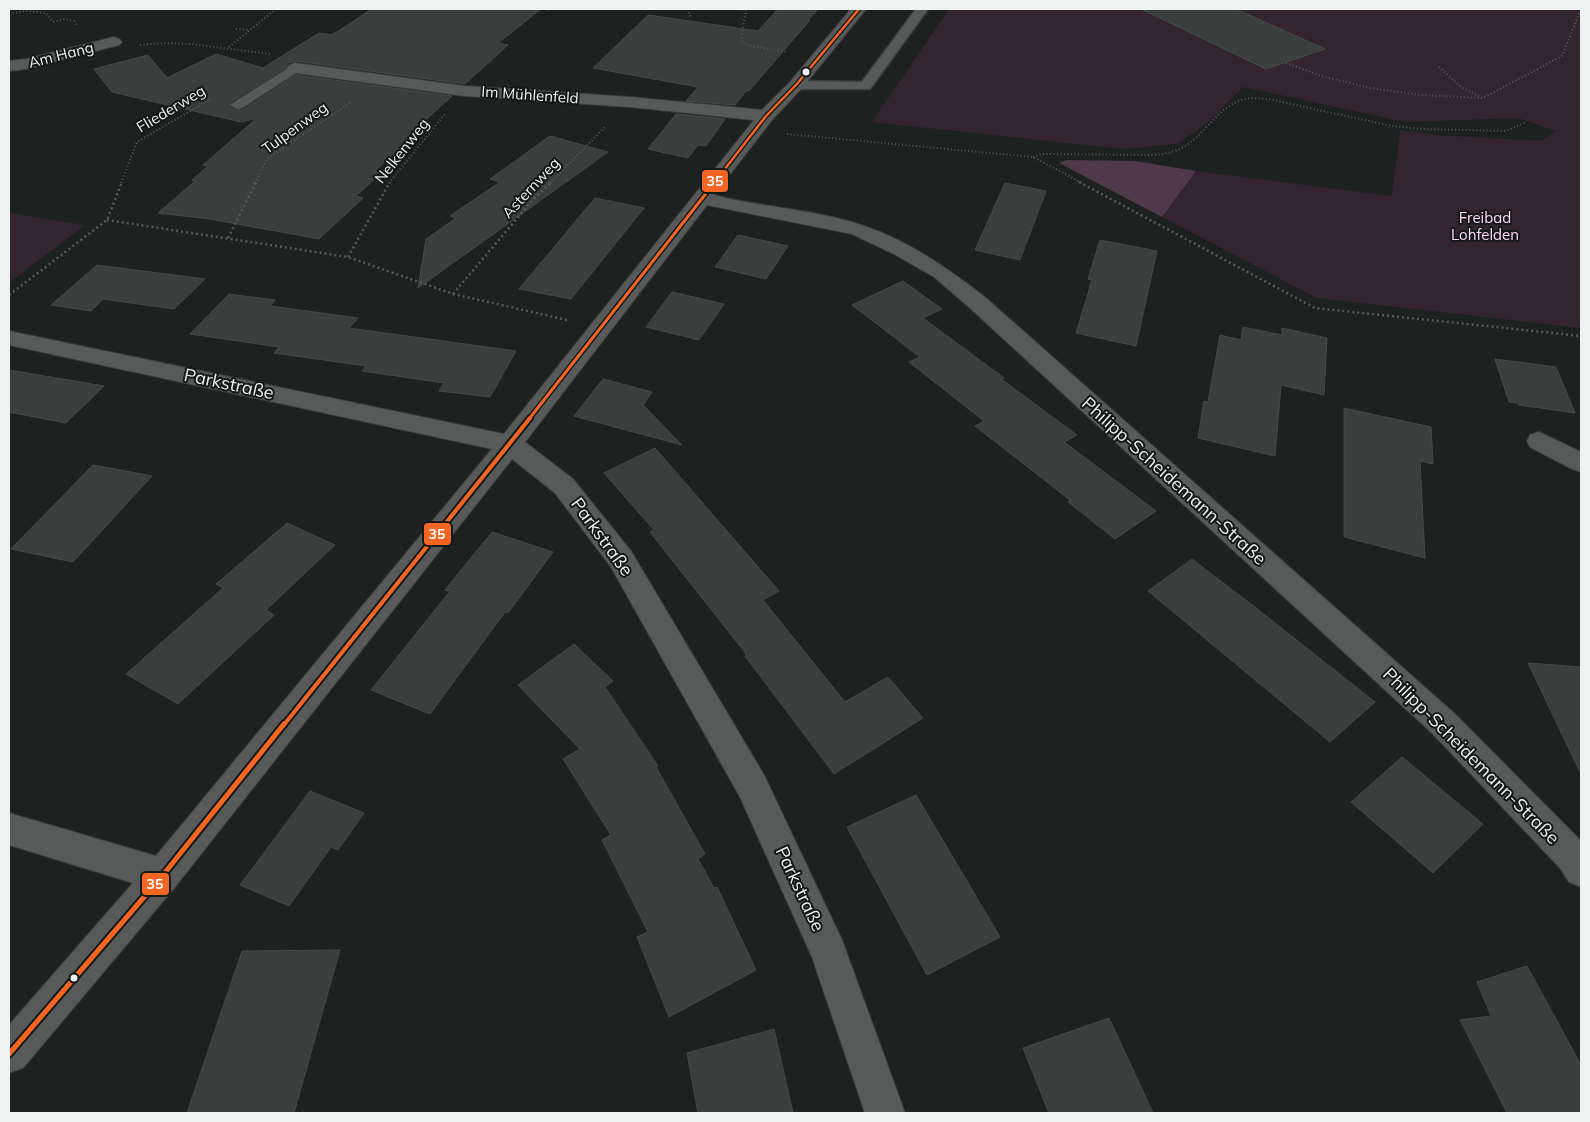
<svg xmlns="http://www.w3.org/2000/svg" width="1590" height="1122" font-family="Mulish,sans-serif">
	<rect width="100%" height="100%" fill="#1d2220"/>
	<g fill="#32252f">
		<path d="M949,9h632v319l-264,-30 -155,-81 34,-46 196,25 8,-66 38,5 103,6 15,-10 -38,-13 -113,4 -162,-35 -31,32 -34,25 -55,5 -251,-27z"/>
		<path d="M9,213l76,12 -76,58z"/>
	</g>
	<path fill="#4f394a" d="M1067,160l68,1 61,10 -34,46 -103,-54z"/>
	<g fill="#3a3e3c" stroke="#464948">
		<path d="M372,9h169l-43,34 10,2 -43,39 -170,-23 -7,2 -3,5 -56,35v4l7,4 7,-1 53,-35 156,21 -44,40 4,1 -37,34 7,1 -26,24 7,2 -44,41 -109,-20 -52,-6 37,-32 -3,-1 16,-14 -5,-1 54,-47 -16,4 -129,-30 -18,-23 54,-14 19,23 49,-24 47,14 56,-35 13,2z"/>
		<path d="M778,9h40l-10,11h2l-61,71h-3l-11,14 -49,-4 12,-14 -105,-19 55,-53 110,16z"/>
		<path d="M1141,9h95l89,40 -59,20z"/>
		<path d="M676,114l49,5 -19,27 -8,-1 -10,13 -40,-9z"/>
		<path d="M550,136l58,16 -190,136 8,-49 30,-21 -6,-2 50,-34 -10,-3z"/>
		<path d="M1005,183l41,8 -26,69 -45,-10z"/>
		<path d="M595,198l49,10 -73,91 -52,-10z"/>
		<path d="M738,235l50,11 -22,33 -51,-12z"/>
		<path d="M1100,240l57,11 -21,95 -60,-13 16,-53 -4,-1z"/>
		<path d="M97,265l108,14 -31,30 -71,-10 -12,12 -40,-6z"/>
		<path d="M903,281l39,28 -19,9 81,60 -3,1 76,56 -13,7 92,69 -41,28 -47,-37 2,-2 -95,-74 9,-5 -75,-59 11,-5 -68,-52z"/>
		<path d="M672,292l52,12 -25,36 -53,-13z"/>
		<path d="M229,294l46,6 -5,6 88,12 -9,10 167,23 -26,46 -51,-6 5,-8 -82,-12 4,-5 -92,-13 5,-6 -89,-13z"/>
		<path d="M1243,327l39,8v-7l45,10 -3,57 -43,-10 -6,71 -77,-18 6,-37 4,1 12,-67 21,5z"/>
		<path d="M1495,359l61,8 19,46 -56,-8 -1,-2 -9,-1z"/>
		<path d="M9,370l24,4 71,12 -38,37 -57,-11z"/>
		<path d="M603,379l49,13 -9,13 39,40 -108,-29z"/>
		<path d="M1344,408l87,19 2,37 -13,-3 5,97 -81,-21z"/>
		<path d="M655,448l124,143 -16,9 82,102 43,-25 35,41 -89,56 -89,-118 2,-1 -97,-123 4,-2 -50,-57z"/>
		<path d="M93,465l59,11 -79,86 -62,-13z"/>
		<path d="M287,523l48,22 -69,65 8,5 -96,89 -52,-30 97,-86 -7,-4z"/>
		<path d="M492,532l61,20 -45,61 -3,-1 -75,102 -59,-24 79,-99 -5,-1z"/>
		<path d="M1192,559l64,49 119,94 -45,40 -182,-151z"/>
		<path d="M574,644l39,37 -8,6 53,79 -2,1 49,87 -7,5 16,29 3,-1 39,83 -87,47 -32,-80 11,-5 -46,-92 9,-5 -48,-76 17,-10 -62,-64z"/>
		<path d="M1528,663l53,4v107z"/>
		<path d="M1402,757l81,67 -50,49 -82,-71z"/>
		<path d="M310,791l54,22 -26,37 -7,-3 -42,59 -49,-21z"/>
		<path d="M916,795l84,142 -73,38 -80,-148z"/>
		<path d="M340,950l-46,163h-107l55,-162z"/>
		<path d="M1527,966l54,99v48h-74l-47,-93 31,-4 -14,-34z"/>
		<path d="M1109,1018l44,95h-104l-26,-65z"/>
		<path d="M774,1029l19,84h-95l-11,-60z"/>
	</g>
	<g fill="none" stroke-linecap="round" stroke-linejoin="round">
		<defs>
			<g id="service">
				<path d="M916,9h12l-58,80h-74l-6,-4 6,-4 66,1z"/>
				<path d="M295,64l6,4 -2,3 -57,37 -5,1 -7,-4z"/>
			</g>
			<g id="minor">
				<path d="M851,9h15l-64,79 -30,32 -58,75c49,13 102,14 150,31 45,15 85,43 122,72l469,416 126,127v46l-12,-5 -9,-14 -127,-134 -463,-426 -36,-31 -40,-23 -42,-20 -145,-29 -182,237 48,37 58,72 133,224 78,165 63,173h-40l-53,-156 -72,-160 -129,-230 -56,-74 -43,-34 -337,428 -152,181 -14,5v-48l124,-142 -124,-38v-32l147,43 336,-407 -483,-104v-14l495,103 250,-314 -124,-13 -165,-11 -170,-23 -6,-2 -2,-3 2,-3 6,-2 170,23 165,11 132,13 28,-28z"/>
				<path d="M114,37l5,2 3,3 -3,3 -93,24 -17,2v-10l17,-2z"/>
				<path d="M1539,432l42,20v20l-9,-3 -42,-22 -3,-6 3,-6z"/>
			</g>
		</defs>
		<use href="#service" stroke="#3a3d3c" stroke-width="3"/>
		<use href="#minor" stroke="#3a3d3c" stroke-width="2"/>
		<g stroke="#585a59" stroke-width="2" stroke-dasharray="1 2.5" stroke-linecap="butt">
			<path d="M687,9l4,9"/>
			<path d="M735,9l11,1 -5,30 5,5 41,7"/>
			<path d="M548,10l2,-1"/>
			<path d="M9,14l17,-3 20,2 7,9 12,-3 9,2 3,5"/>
			<path d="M236,29l14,1"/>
			<path d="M140,45l24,-2 26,1 80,10"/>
			<path d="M229,47l47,-38"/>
			<path d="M1286,63l35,13 49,12 51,7 62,3 79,-42 19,-47"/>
			<path d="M1439,67l22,20 19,10"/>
			<path d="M787,134l246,23 49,26"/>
			<path d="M1033,157l9,-3 111,1c49,-2 52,-41 88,-55 8,-3 18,-1 27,-1l124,27 29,3 85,2 20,-9"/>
			<path d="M121,183l16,-41 74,-43"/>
			<path d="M255,183l12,-24 84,-57"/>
			<path d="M389,183l56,-69"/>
			<path d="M550,183l56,-57"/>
		</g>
		<g stroke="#585a59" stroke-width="2.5" stroke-dasharray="2 3" stroke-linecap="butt">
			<path d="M1079,182l236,126 266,28"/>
			<path d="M107,220l241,37 105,37 114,26"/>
			<path d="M228,238l28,-56"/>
			<path d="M348,257l42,-75"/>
			<path d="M453,294l78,-92 20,-20"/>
			<path d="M9,295l98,-75 15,-38"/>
		</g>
		<use href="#service" fill="#585a59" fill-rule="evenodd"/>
		<use href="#minor" fill="#585a59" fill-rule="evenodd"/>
		<defs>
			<path id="bus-1-far3" d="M714,183l52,-67 30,-31 63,-76"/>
			<path id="bus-1-far2" d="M529,419l186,-237"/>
			<path id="bus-1-far1" d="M283,726l247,-308"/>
			<path id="bus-1" d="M9,1054l154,-179 121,-151"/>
		</defs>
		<use href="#bus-1-far3" stroke="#131917" stroke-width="5"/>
		<use href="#bus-1-far2" stroke="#131917" stroke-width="6"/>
		<use href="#bus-1-far1" stroke="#131917" stroke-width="8"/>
		<use href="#bus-1" stroke="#131917" stroke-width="9"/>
		<use href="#bus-1-far3" stroke="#f26522" stroke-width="2.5"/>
		<use href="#bus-1-far2" stroke="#f26522" stroke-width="3"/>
		<use href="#bus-1-far1" stroke="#f26522" stroke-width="4"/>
		<use href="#bus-1" stroke="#f26522" stroke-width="5"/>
	</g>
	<g fill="#eef2f1" stroke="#131917" stroke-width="2">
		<circle cx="806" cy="72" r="4.5"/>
		<circle cx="74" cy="978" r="4.5"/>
	</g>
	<g text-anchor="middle" stroke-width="4" stroke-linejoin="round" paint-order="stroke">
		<g font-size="15" fill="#eef2f1" stroke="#131917">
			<text transform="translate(61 55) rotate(-14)" y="5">Am Hang</text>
			<text transform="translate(530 95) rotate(4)" y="5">Im Mühlenfeld</text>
			<text transform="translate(171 109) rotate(-31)" y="5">Fliederweg</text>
			<text transform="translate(295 128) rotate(-36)" y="5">Tulpenweg</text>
			<text transform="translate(402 151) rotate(-52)" y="5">Nelkenweg</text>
			<text transform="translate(531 188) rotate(-47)" y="5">Asternweg</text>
		</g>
		<g font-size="15" fill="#ffd5f4" stroke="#131917">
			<text x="1485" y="223">Freibad<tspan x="1485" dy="17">Lohfelden</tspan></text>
		</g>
		<g font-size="18" fill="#eef2f1" stroke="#131917">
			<text transform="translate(229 384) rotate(12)" y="6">Parkstraße</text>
			<text transform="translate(1174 481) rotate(42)" y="6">Philipp-Scheidemann-Straße</text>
			<text transform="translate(602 537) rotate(54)" y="6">Parkstraße</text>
			<text transform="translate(1471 756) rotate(45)" y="6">Philipp-Scheidemann-Straße</text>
			<text transform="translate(800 889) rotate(65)" y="6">Parkstraße</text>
		</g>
	</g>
	<g stroke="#131917" stroke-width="2">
		<rect x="701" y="169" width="28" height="24" rx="5" fill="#f26522"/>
		<rect x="423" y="522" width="29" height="24" rx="5" fill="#f26522"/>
		<rect x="141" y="872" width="29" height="24" rx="5" fill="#f26522"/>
	</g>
	<g font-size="14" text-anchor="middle" font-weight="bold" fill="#fff">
		<text x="715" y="186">35</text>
		<text x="437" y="539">35</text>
		<text x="155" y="889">35</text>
	</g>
	<rect width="1590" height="1122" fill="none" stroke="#eef2f1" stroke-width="20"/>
</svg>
